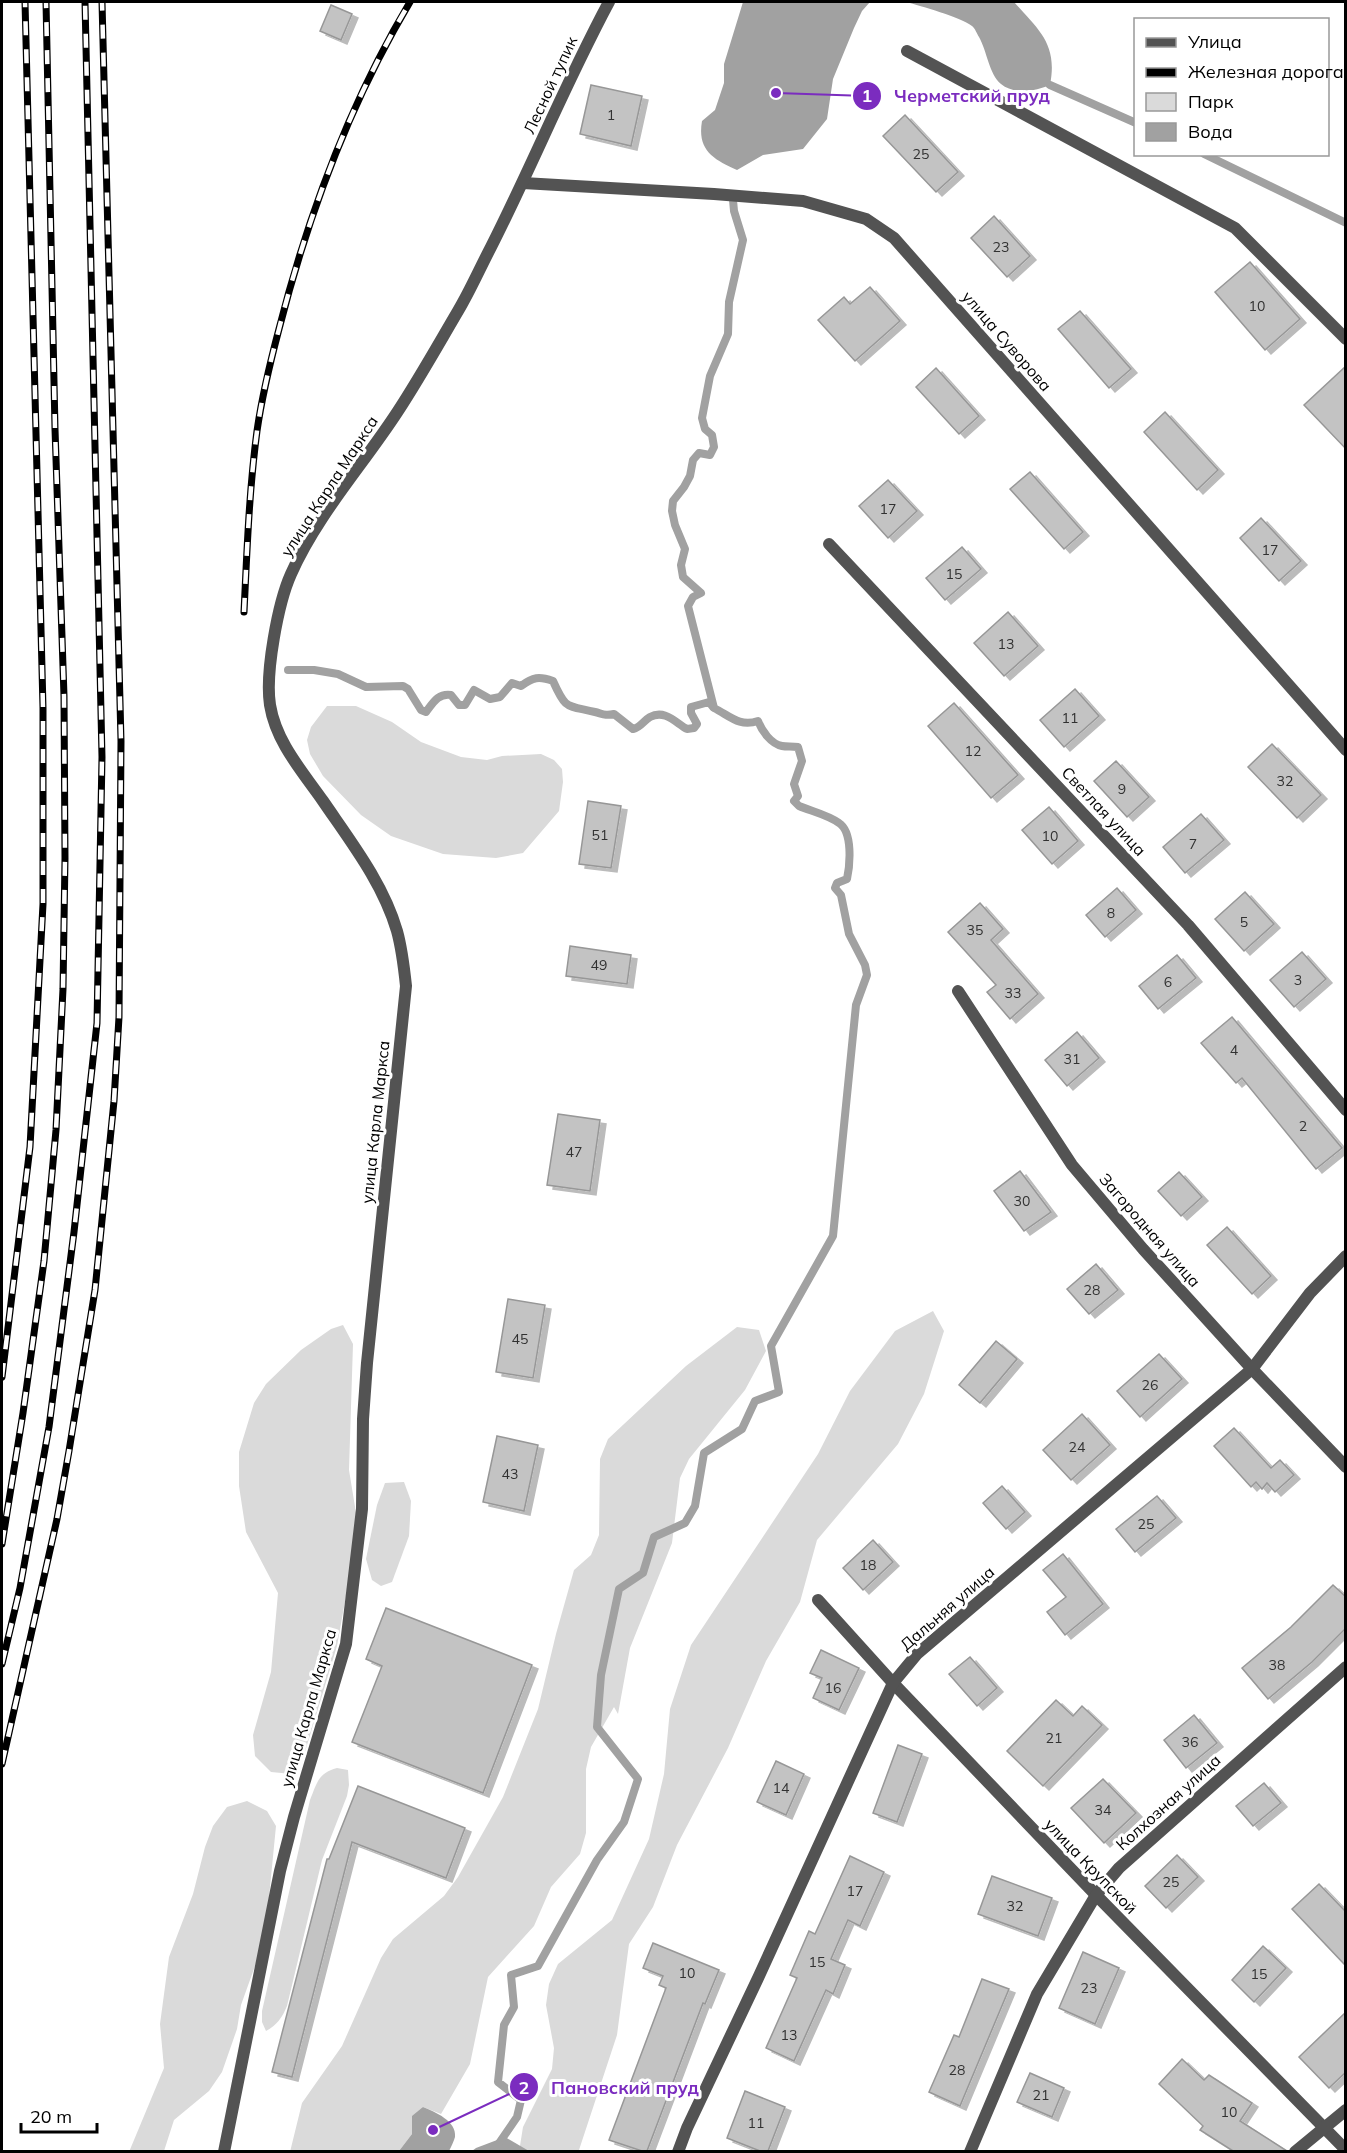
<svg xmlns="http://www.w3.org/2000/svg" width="1347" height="2153" font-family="Mulish,sans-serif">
	<defs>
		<filter id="shadow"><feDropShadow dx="6" dy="4" stdDeviation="0" flood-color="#0004"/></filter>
	</defs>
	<rect width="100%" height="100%" fill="#fff"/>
	<g fill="#dadada">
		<path d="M327,706h29l36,16 29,20 40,15 26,3 15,-4 39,-2 13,6 8,9 1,13 -4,29 -36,42 -27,5 -53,-4 -52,-18 -30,-21 -38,-39 -13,-22 -3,-14 4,-13z"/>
		<path d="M933,1311l11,20 -20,63 -26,50 -81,96 -17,62 -34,59 -38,87 -51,97 -24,62 -24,37 -12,91 -38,115 -60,2 4,-25 29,-58 2,-21 -8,-43 3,-21 9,-20 54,-44 37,-81 15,-65 6,-65 21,-64 127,-191 32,-63 45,-60z"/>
		<path d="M343,1325l10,19 -4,126 7,43 -7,66 -12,67 -33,109 -12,19 -21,-2 -16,-16 -2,-21 18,-63 7,-79 -32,-61 -7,-46v-34l15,-49 12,-19 35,-34 30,-21z"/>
		<path d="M737,1327l22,3 7,21 -21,39 -56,69 -9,19 -8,65 -42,105 -12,66 -4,-7 -23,40 -5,22v64l-6,21 -29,33 -17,39 -46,51 -18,87 -29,50 -18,-7 -11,27 -13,17 -109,1 12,-49 40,-57 39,-88 12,-19 51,-43 14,-19 45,-80 35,-88 18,-75 18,-64 17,-15 8,-20 1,-76 8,-20 78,-73z"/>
		<path d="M404,1482l7,19 -2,35 -17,46 -11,4 -9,-6 -6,-21 11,-54 8,-22z"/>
		<path d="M337,1768l11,2 1,15 -2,11 -25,64 -35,146c-5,12 -10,19 -21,25l-4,-9v-11l48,-211c7,-17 8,-27 27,-32z"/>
		<path d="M247,1801l20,10 9,15 -11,112 -24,67 -4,24 -15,43 -13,19 -35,29 -10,31 -35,1 35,-84 -4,-44 9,-67 24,-63 12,-47 8,-21 14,-19z"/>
	</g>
	<g fill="#a1a1a1">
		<path d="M743,2h127l-8,9 -8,17 -21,51 -6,40 -24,30 -40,6 -26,15c-24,-11 -40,-20 -35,-49l13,-11 9,-27v-19z"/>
		<path d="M906,2h108c25,28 44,42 36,83 -14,6 -36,10 -49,-1 -12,-10 -14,-33 -22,-47 -2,-3 -4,-9 -7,-11 -12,-9 -51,-20 -66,-24z"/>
		<path d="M423,2107c12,5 34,14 32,30 -1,4 -4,10 -6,14h-50l13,-17v-18z"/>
		<path d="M505,2137l24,14h-57l4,-3z"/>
	</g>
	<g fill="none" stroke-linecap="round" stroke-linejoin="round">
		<g stroke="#a1a1a1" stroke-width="8">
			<path d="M1050,85l86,38"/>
			<path d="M1204,154l142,69"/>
			<path d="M288,670h26l24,4 28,13 37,-1 5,3 13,21 5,2c7,-9 12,-19 25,-17l8,10h6l9,-15 16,9 10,-2 12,-14 9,3c12,-9 18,-10 32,-5 13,29 13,24 42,31 8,2 10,4 19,2l19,15c8,-2 10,-8 17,-12 15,-8 26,6 37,12l7,-1 3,-4 -6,-11v-6l18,-5 4,5"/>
			<path d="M493,2152l24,-35 4,-17 -23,-18 6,-57 10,-18 -3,-32 27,-9 59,-106 27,-38 14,-43 -41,-52 4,-52 18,-86 24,-16 11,-36 31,-14 10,-17 9,-53 38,-24 13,-28 24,-9 -8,-46 62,-110 23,-231 11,-30 -2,-10 -16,-31 -8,-39 -6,-7 2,-5 10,-4c3,-14 6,-47 -8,-56 -11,-8 -28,-12 -40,-17l-5,-5 4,-5 -4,-12 8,-23 -4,-14c-6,-1 -11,0 -16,-1 -11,-2 -20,-15 -24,-25 -19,6 -28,-5 -44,-13l-26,-102 5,-9 8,-4 -18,-16 -2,-12 4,-16 -10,-24 -3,-14 1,-10 11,-14 6,-11 3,-16 6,-7 11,2 4,-8 -2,-12 -7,-6 -3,-11 8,-42 18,-42 1,-32 14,-62 -9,-29 -1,-11"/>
		</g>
	</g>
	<g fill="#c3c3c3" stroke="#979797" stroke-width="1.5" filter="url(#shadow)">
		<path d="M331,5l21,9 -11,26 -21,-9z"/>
		<path d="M591,85l51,11 -11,50 -51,-12z"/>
		<path d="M905,115l53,57 -22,20 -53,-56z"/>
		<path d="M994,216l36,40 -23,21 -36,-39z"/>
		<path d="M1250,262l50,57 -35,31 -50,-58z"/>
		<path d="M870,287l30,34 -45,40 -37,-41 26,-23 6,7z"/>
		<path d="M1080,311l51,58 -22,19 -51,-59z"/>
		<path d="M1346,366v83l-42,-44z"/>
		<path d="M936,368l43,48 -20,18 -43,-47z"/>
		<path d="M1165,412l53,58 -21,20 -53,-58z"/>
		<path d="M1030,472l53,60 -19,17 -54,-60z"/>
		<path d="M888,480l29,31 -29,27 -29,-32z"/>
		<path d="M1261,518l40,43 -22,20 -39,-43z"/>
		<path d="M962,547l19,22 -36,31 -19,-22z"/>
		<path d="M1008,612l30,34 -34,30 -30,-33z"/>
		<path d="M1075,689l24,27 -35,31 -24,-27z"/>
		<path d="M954,703l64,72 -27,23 -63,-72z"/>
		<path d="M1272,744l49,51 -24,23 -49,-51z"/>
		<path d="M1116,761l33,36 -22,20 -33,-36z"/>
		<path d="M588,801l33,5 -10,62 -32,-4z"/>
		<path d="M1049,807l29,34 -26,23 -30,-34z"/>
		<path d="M1201,814l23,26 -39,33 -22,-26z"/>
		<path d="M1117,888l19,22 -31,27 -19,-22z"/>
		<path d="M1245,892l29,32 -30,27 -29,-32z"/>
		<path d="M980,903l23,26 -12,11 47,54 -28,25 -23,-27 9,-7 -48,-53z"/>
		<path d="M570,946l61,9 -4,29 -61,-8z"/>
		<path d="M1302,952l24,27 -32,28 -24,-27z"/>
		<path d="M1177,955l19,23 -38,31 -19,-23z"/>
		<path d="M1232,1017l110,131 -26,21 -74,-91 -6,5 -35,-40z"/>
		<path d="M1077,1032l22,26 -32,28 -22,-26z"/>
		<path d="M558,1114l42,6 -10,71 -43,-6z"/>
		<path d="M1020,1171l31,41 -27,19 -30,-40z"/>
		<path d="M1179,1172l23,25 -21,19 -23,-25z"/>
		<path d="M1227,1227l44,49 -19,18 -45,-49z"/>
		<path d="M1096,1264l22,26 -29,24 -22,-25z"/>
		<path d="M508,1299l37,6 -12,73 -37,-6z"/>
		<path d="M996,1341l21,18 -37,44 -21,-18z"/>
		<path d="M1159,1354l23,25 -42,38 -23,-26z"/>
		<path d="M1082,1414l28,31 -39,35 -28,-30z"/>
		<path d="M1234,1428l37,40 9,-8 14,15 -19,17 -8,-9 -5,6 -6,-7 -5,5 -37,-41z"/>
		<path d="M497,1436l41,9 -14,66 -41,-9z"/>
		<path d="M1002,1486l23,26 -19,17 -23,-26z"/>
		<path d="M1157,1496l19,22 -41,34 -19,-23z"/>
		<path d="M873,1540l20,22 -30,28 -20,-22z"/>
		<path d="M1063,1554l40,50 -38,31 -18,-23 19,-15 -23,-27z"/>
		<path d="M1333,1585l13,12v31l-34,34 -44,37 -26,-31 49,-41z"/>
		<path d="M386,1608l146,57 -49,128 -131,-51 30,-76 -16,-7z"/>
		<path d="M821,1650l38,18 -20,42 -26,-12 9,-20 -12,-5z"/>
		<path d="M970,1657l27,31 -20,18 -28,-32z"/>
		<path d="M1056,1700l17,16 9,-10 20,19 -59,61 -36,-35z"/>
		<path d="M1194,1715l23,28 -31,25 -22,-28z"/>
		<path d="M898,1745l24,9 -25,68 -24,-9z"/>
		<path d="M776,1761l28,13 -18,41 -29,-13z"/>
		<path d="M1103,1779l33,34 -32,30 -33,-35z"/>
		<path d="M1264,1783l17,20 -28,23 -17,-20z"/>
		<path d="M358,1786l107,42 -19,50 -94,-36 -60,235 -20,-5 55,-213h2z"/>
		<path d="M1177,1855l21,22 -32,31 -21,-22z"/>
		<path d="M850,1856l34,16 -24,54 -12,-6 -17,39 14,6 -12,29 -7,-4 -32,71 -28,-13 31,-70 -7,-3 19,-44 6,3z"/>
		<path d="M992,1876l60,22 -14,38 -60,-22z"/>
		<path d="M1319,1884l27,28v54l-54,-57z"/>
		<path d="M653,1943l66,27 -14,34 -2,-1 -56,148h-5l-33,-11 57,-152 -7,-3 4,-9 -20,-8z"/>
		<path d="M1263,1946l23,22 -32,34 -22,-22z"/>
		<path d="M1083,1952l36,16 -24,56 -36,-16z"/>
		<path d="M982,1979l27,10 -49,117 -31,-14 25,-57 5,2z"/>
		<path d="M1346,2012v60l-17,16 -30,-31z"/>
		<path d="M1182,2059l22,21 5,-5 43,28 -12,18 47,30h-54l-33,-21 3,-4 -44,-42z"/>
		<path d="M1030,2073l34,15 -12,29 -35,-15z"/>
		<path d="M745,2091l40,16 -17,44h-8l-33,-13z"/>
	</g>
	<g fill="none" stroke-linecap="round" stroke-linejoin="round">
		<g stroke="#535353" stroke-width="12">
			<path d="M907,51l328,177 111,111"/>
			<path d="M523,183l191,11 89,7 63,18 28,19 452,512"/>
			<path d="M829,544l359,381 158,185"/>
			<path d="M958,991l114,174 71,84 109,120 94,98"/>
			<path d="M818,1600l75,83 203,212 250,255"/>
			<path d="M224,2152l56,-281 14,-54 52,-173 16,-135 1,-90 4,-56 39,-377c-2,-19 -4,-37 -9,-55 -14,-48 -46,-89 -74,-130 -21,-30 -47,-59 -53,-96 -5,-32 8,-102 21,-131 26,-59 72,-109 107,-163 21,-32 40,-66 60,-100 12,-20 22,-43 33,-64 41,-81 75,-165 118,-245"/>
			<path d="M678,2152l9,-24 72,-152 134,-293 24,-29 335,-285 58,-76 36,-37"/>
			<path d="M970,2152l67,-158 59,-99 23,-27 227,-201"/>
			<path d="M1295,2152l51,-42"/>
		</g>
		<defs>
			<g id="rail">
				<path d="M244,612c3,-61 5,-121 13,-181 5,-35 13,-68 22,-102 29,-114 71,-226 131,-327"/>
				<path d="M2,1377l28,-230 13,-243v-196l-18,-706"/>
				<path d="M2,1544l21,-131 21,-152 12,-131 7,-141 2,-131 -1,-162 -9,-267 -9,-427"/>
				<path d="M2,1664l18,-76 29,-161 25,-195 23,-209 5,-266 -17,-755"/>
				<path d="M2,1764l55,-245 12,-68 26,-161 19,-189 5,-84 2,-276 -19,-739"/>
			</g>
		</defs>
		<use href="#rail" stroke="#000" stroke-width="7"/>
		<use href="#rail" stroke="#fff" stroke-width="4.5" stroke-dasharray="14" stroke-linecap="butt"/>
	</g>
	<g text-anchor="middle" stroke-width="6" stroke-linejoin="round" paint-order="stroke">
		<g font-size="14" fill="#313131">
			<text x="611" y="120">1</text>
			<text x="921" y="159">25</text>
			<text x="1001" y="252">23</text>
			<text x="1257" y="311">10</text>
			<text x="888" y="514">17</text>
			<text x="1270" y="555">17</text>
			<text x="954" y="579">15</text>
			<text x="1006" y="649">13</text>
			<text x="1070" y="723">11</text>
			<text x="973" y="756">12</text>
			<text x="1285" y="786">32</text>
			<text x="1122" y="794">9</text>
			<text x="600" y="840">51</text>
			<text x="1050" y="841">10</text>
			<text x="1193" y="849">7</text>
			<text x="1111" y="918">8</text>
			<text x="1244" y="927">5</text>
			<text x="975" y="935">35</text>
			<text x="599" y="970">49</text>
			<text x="1298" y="985">3</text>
			<text x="1168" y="987">6</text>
			<text x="1013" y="998">33</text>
			<text x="1234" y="1055">4</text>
			<text x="1072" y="1064">31</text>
			<text x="1303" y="1131">2</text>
			<text x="574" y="1157">47</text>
			<text x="1022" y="1206">30</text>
			<text x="1092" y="1295">28</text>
			<text x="520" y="1344">45</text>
			<text x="1150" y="1390">26</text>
			<text x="1077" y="1452">24</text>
			<text x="510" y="1479">43</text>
			<text x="1146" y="1529">25</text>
			<text x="868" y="1570">18</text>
			<text x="1277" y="1670">38</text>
			<text x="833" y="1693">16</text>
			<text x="1054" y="1743">21</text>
			<text x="1190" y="1747">36</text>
			<text x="781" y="1793">14</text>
			<text x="1103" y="1815">34</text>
			<text x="1171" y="1887">25</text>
			<text x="855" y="1896">17</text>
			<text x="1015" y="1911">32</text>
			<text x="817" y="1967">15</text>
			<text x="687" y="1978">10</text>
			<text x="1259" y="1979">15</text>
			<text x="1089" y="1993">23</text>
			<text x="789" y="2040">13</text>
			<text x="957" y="2075">28</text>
			<text x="1041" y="2100">21</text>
			<text x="1229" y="2117">10</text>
			<text x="756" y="2128">11</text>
		</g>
		<g font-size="16" fill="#000" stroke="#fff">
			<text transform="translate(550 85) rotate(-65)" y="6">Лесной тупик</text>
			<text transform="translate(1007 341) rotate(49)" y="6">улица Суворова</text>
			<text transform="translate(329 486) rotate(-57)" y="6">улица Карла Маркса</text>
			<text transform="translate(1104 811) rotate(47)" y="6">Светлая улица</text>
			<text transform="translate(375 1122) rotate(-84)" y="6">улица Карла Маркса</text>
			<text transform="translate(1150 1230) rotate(49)" y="6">Загородная улица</text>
			<text transform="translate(947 1608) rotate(-41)" y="6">Дальняя улица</text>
			<text transform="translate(308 1708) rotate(-74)" y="6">улица Карла Маркса</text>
			<text transform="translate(1168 1802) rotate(-42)" y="6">Колхозная улица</text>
			<text transform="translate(1091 1866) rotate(46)" y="6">улица Крупской</text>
		</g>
	</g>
	<path fill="none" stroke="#7b2cbf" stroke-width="2" d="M776 93L867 96M433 2130L524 2087"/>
	<g fill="#7b2cbf" stroke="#fff" stroke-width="2">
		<circle cx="776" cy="93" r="6"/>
		<circle cx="433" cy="2130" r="6"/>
		<circle cx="867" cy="96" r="15"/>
		<circle cx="524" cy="2087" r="15"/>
	</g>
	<g font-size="18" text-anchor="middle" font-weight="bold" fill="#fff">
		<text x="867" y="102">1</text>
		<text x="524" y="2094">2</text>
	</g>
	<g font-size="18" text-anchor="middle" font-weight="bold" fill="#7b2cbf" stroke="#fff" stroke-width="6" stroke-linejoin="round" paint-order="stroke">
		<text x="972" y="102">Черметский пруд</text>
		<text x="625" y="2094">Пановский пруд</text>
	</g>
	<rect width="1347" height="2153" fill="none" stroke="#000000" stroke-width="6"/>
	<rect x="1134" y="18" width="195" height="138" fill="#ffffff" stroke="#999999" stroke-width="1.5"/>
	<rect x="1146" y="38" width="30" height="9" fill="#535353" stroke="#999999" stroke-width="1.5"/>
	<text x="1188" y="48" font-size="18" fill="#000000">Улица</text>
	<rect x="1146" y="68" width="30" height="9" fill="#000000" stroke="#999999" stroke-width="1.5"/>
	<text x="1188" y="78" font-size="18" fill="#000000">Железная дорога</text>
	<rect x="1146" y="93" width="30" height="18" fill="#dadada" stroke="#999999" stroke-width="1.5"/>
	<text x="1188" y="108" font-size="18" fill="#000000">Парк</text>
	<rect x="1146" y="123" width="30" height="18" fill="#a1a1a1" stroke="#999999" stroke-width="1.5"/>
	<text x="1188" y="138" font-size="18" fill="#000000">Вода</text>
	<path d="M21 2123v9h76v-9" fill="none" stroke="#000000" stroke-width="3"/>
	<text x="30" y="2123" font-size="18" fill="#000000" stroke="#ffffff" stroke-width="4.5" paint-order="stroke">20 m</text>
</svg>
